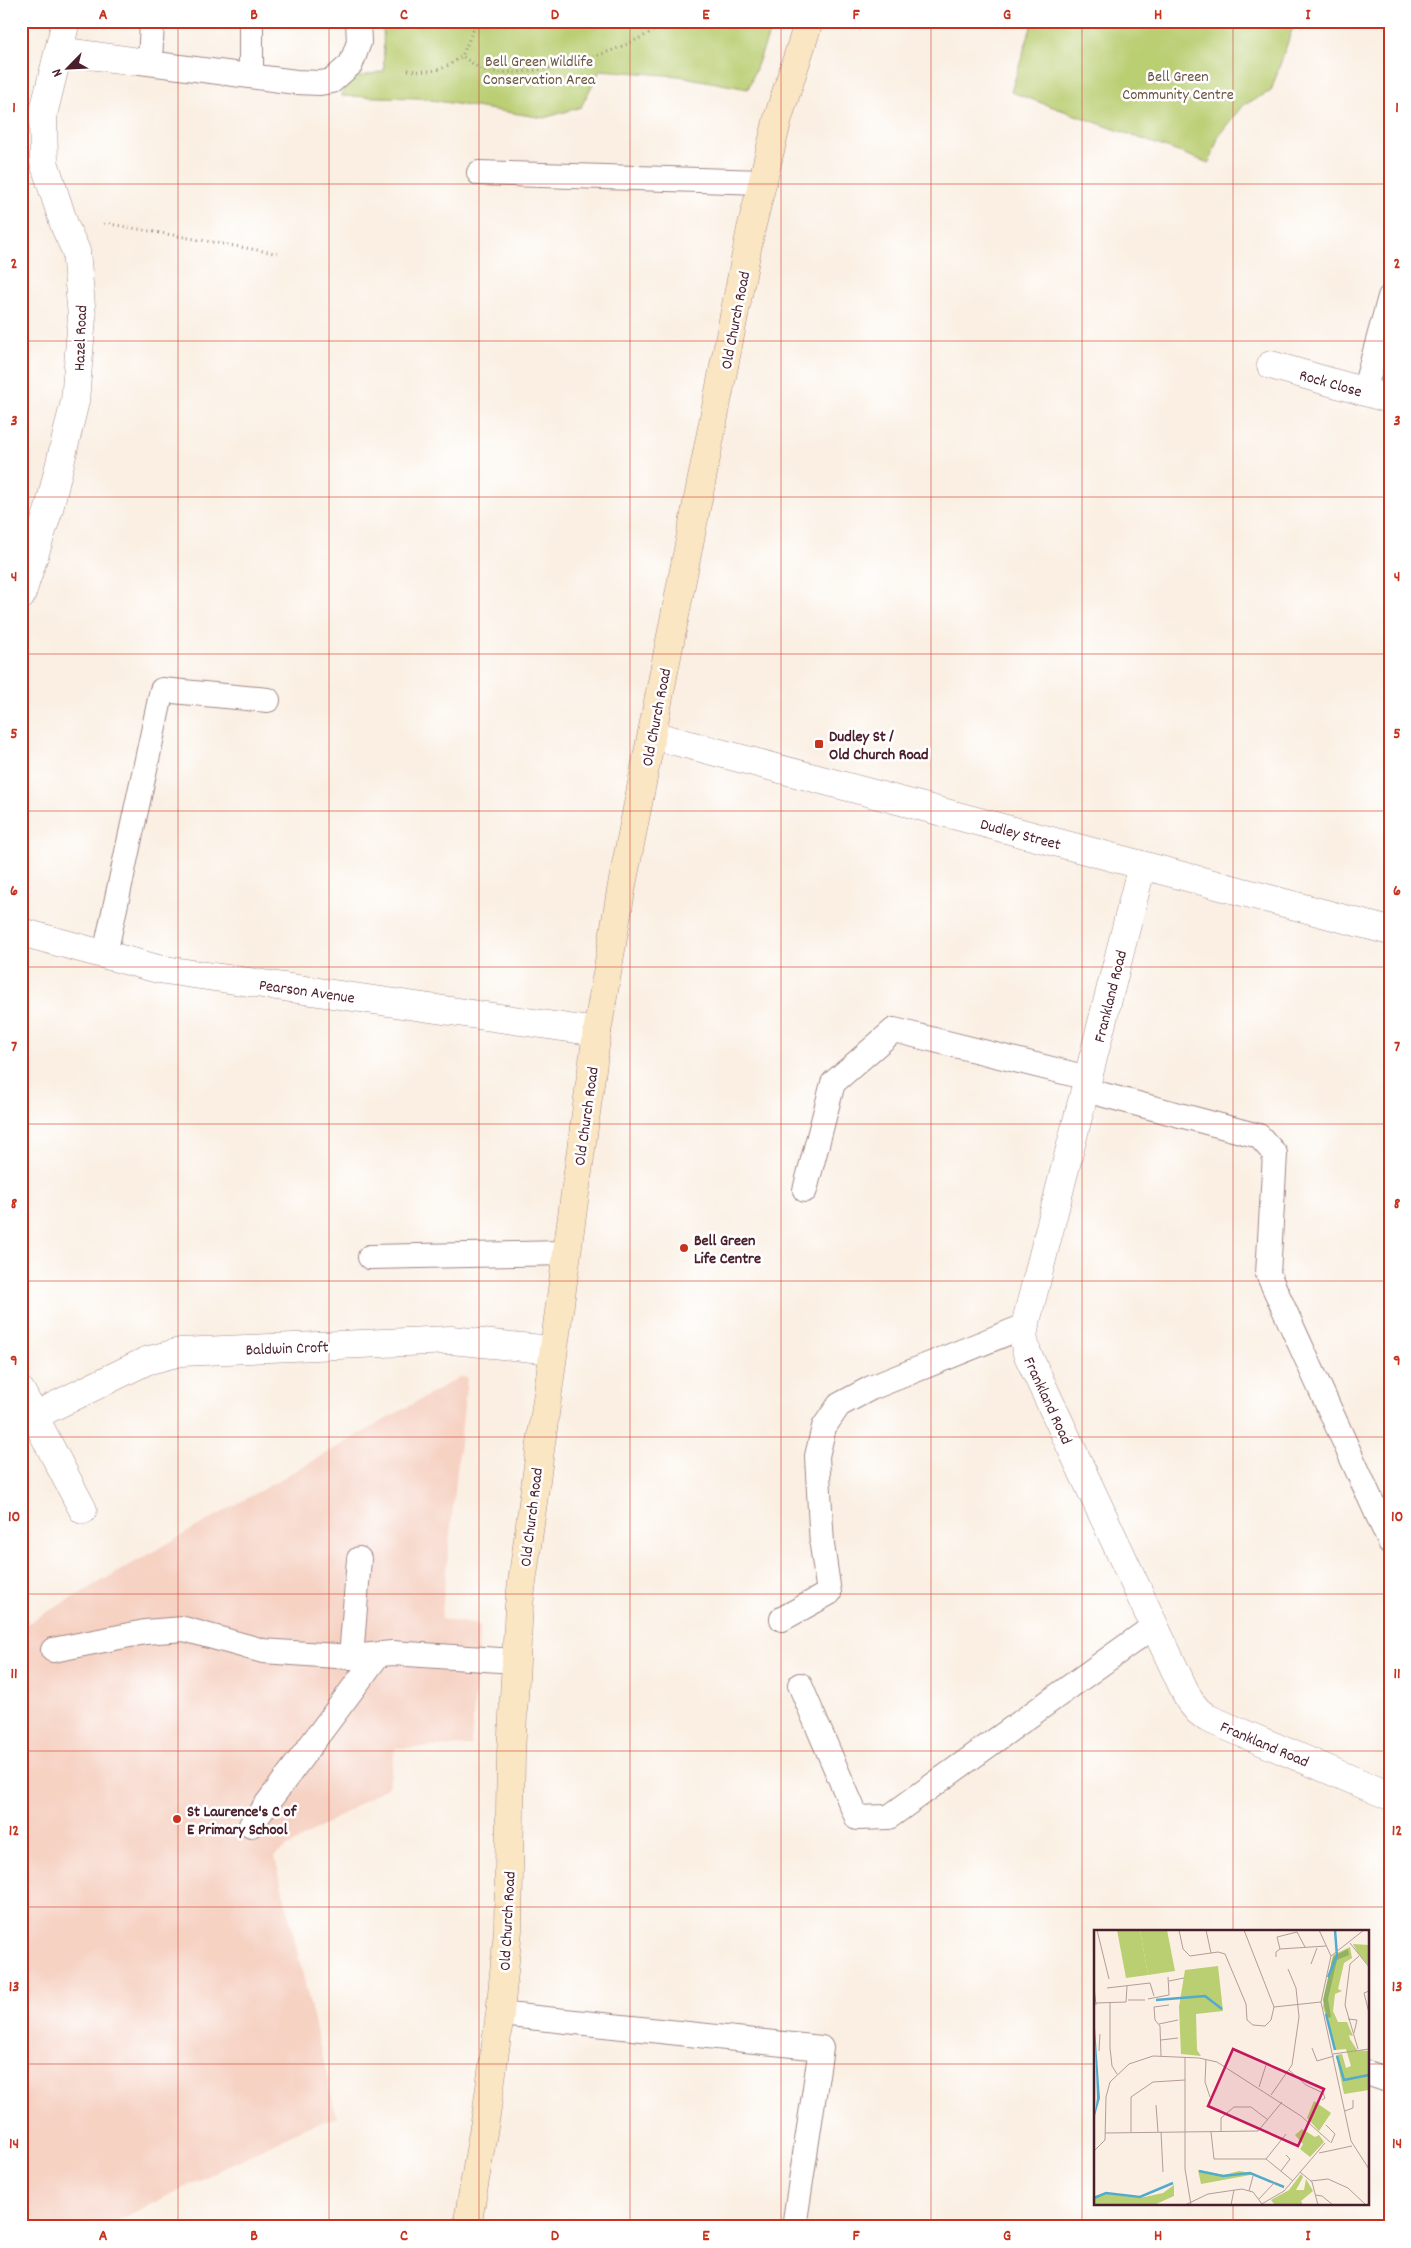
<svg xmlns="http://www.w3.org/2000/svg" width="1411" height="2248" font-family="Dekko,sans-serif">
	<rect width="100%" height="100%" fill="#fff"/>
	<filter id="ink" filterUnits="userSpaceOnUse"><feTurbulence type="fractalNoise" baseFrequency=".02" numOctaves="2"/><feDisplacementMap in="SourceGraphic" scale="10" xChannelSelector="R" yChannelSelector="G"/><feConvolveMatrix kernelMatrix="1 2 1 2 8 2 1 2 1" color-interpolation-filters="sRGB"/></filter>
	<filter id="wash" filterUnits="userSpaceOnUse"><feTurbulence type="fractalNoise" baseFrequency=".0096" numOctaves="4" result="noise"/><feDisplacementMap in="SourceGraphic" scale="20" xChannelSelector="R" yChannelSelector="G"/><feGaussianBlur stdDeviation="1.12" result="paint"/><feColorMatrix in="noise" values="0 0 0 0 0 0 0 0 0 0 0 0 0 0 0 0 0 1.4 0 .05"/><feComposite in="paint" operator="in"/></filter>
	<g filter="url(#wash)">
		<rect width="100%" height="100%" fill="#faefe2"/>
		<path fill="#f6d2c3" d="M460,1377l7,1 -26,241 39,6 -9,121 -76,2 -6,38 -111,67 -3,4 62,261 -27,7 -205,102h-84v-600z"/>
		<g fill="#bace72" stroke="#82764e">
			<path d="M383,21h391l-26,68 -69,-13 -79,-6 -19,37 -37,11 -125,-20 -77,-2 1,-11 15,-8 26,-6z"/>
			<path d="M1033,21h262l-24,70 -29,15 -23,29 -10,28 -198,-71z"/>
		</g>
	</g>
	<g filter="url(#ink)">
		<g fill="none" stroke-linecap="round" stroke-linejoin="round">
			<defs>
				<g id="lane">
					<path d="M251,21v55"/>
					<path d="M133,61l163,21 24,1 12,-2 19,-17 8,-22 -1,-21"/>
					<path d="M150,62l2,-41"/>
					<path d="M479,173l283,9"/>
					<path d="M1364,392l26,-95"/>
					<path d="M105,954l57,-264 106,10"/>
					<path d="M1085,1090l174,46 16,18 -7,120 122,268"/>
					<path d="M805,1190l28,-107 61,-53 194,48"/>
					<path d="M370,1257l196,-4"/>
					<path d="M782,1619l47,-26 -7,-48 -5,-89 7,-29 15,-22 32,-17 154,-62"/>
					<path d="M53,1650l92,-18 39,-3 79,22 88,6 41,-4 123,8"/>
					<path d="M351,1657l8,-98"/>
					<path d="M800,1685l57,133 32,-1 265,-191"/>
					<path d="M251,1825l127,-170"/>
					<path d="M500,2014l321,34 -27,179"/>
					<path d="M1367,2073l23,8"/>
				</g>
				<g id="street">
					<path d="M60,51l73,10"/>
					<path d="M1271,365l119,34"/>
					<path d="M21,596l28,-87 26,-108 7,-84 -6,-66 -11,-24 -21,-65 -1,-47 23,-94"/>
					<path d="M652,735l738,196"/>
					<path d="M1142,865l-117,461 -2,10 4,17 162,347 9,11 9,7 183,78"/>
					<path d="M21,932l137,37 439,63"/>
					<path d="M21,1391l62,119"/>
					<path d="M34,1416l112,-55 34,-9 271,-12 101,10"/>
				</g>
				<path id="secondary" d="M467,2227l20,-118 13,-95 8,-84 3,-177 8,-148 78,-573 25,-147 129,-656 27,-111 31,-97"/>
			</defs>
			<use href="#lane" stroke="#a28786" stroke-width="26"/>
			<use href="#street" stroke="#a28786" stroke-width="29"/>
			<use href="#secondary" stroke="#a28786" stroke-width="29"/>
			<g stroke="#a28786" stroke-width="3" stroke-dasharray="1 4" stroke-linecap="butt">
				<path d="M477,21l-15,35c6,4 13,10 19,13 43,14 152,-18 185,-48"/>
				<path d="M408,70c24,3 35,1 54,-14"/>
				<path d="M104,223l176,31"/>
			</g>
			<use href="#lane" stroke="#fff" stroke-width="24"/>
			<use href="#street" stroke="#fff" stroke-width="28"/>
			<use href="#secondary" stroke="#fbe6c4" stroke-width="28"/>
		</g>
	</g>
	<path fill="none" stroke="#c8321e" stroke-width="1" stroke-opacity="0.55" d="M178,21v2206M329,21v2206M479,21v2206M630,21v2206M781,21v2206M931,21v2206M1082,21v2206M1233,21v1911M21,184h1369M21,341h1369M21,497h1369M21,654h1369M21,811h1369M21,967h1369M21,1124h1369M21,1281h1369M21,1437h1369M21,1594h1369M21,1751h1369M21,1907h1369M21,2064h1074M1367,2064h23M1233,2204v23"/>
	<g fill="#c8321e" stroke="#fff" stroke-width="2">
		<rect x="814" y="739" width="10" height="10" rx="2.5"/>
		<circle cx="684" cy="1248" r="5"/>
		<circle cx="177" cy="1819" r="5"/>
	</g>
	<g text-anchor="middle" stroke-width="5" stroke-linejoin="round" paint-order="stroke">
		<g font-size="16" fill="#6c5440" stroke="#fff">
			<text x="539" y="66">Bell Green Wildlife<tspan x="539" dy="18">Conservation Area</tspan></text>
			<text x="1178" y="81">Bell Green<tspan x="1178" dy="18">Community Centre</tspan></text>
		</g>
		<g font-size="16" fill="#4a1f2b" stroke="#fff">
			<text transform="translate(734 320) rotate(-79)" y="6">Old Church Road</text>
			<text transform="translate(79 338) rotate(-88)" y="6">Hazel Road</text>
			<text transform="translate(1331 382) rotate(16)" y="6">Rock Close</text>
			<text transform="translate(655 717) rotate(-79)" y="6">Old Church Road</text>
			<text transform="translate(1021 833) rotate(15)" y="6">Dudley Street</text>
			<text transform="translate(307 990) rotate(8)" y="6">Pearson Avenue</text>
			<text transform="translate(1109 996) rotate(-76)" y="6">Frankland Road</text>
			<text transform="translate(585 1116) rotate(-82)" y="6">Old Church Road</text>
			<text transform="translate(287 1347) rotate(-2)" y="6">Baldwin Croft</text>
			<text transform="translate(1049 1400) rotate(65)" y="6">Frankland Road</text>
			<text transform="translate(530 1517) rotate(-83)" y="6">Old Church Road</text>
			<text transform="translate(1265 1743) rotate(23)" y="6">Frankland Road</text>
			<text transform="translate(506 1921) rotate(-87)" y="6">Old Church Road</text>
		</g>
		<g font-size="16" font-weight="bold" fill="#4a1f2b" stroke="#fff" text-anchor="start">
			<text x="829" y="741">Dudley St /<tspan x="829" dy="18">Old Church Road</tspan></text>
			<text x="694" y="1245">Bell Green<tspan x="694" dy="18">Life Centre</tspan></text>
			<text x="187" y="1816">St Laurence's C of<tspan x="187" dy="18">E Primary School</tspan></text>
		</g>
	</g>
	<g transform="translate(1094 1930)">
		<rect width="275" height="275" fill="#faefe2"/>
		<path d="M259,14l16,1v21l-11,-13zM256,17l2,11 -8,5 -6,26 4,2 -7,3 -2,17 5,11h9l6,14 -4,-1 1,4 7,11 12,1v39l-25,4 -8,-39 6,-1 4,14 5,-2 -5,-17 -11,1 -8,-29 3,-1 -3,-1 -4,-12 10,-52zM124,36l5,45 -27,3 1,36 4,6 -20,-2 -2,-47 6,-37zM220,171l17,12 -12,18 -12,-13zM208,199l13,8 4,-2 5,7 -14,15 -10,-8 3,-5 -8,-9zM104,240l26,5 15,-4 17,3 -55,10zM207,244l2,3 -7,13h8l2,-11 7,12 -12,10 2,4h-28l-4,-5 18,-10zM80,255v11l-20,9h-60v-6l13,-5 33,4 23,-5z" fill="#bace72"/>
		<path d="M254,19l1,6 -12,5 -9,39 3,18 -4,1 -4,-18 9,-40 2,-4z" fill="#93b164"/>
		<path d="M23,0h23l8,45 -22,3z" fill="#bace72"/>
		<path d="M46,0h27l8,41 -27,4z" fill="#bace72"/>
		<path d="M0,84l6,84 -6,21 3,-21z" fill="#52abcf"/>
		<path fill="none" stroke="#52abcf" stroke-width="2.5" d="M234,47l9,-21 -2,-26M62,70l49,-4 17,13M232,84l9,36M243,126l7,24 25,-5M105,241l24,5 27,-3 34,14M0,268l12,-5 34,4 33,-14"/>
		<path fill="none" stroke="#b49c99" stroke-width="1" d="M3,0l12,49M85,0l4,19 7,7 28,-4 7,2 21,50 1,16 6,5 12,1 6,-6 3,-13 -30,-77M112,0l5,23M225,0l12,26M270,0l-33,26 -10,46 30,139 18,28M256,13l19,24M186,19l-3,-12 20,-5 8,15M182,27v-5l4,-3 46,-3M217,34l6,-16M75,51l15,-3M0,57l2,18M13,58l43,-5 4,13M275,61l-5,2 5,20M54,69l21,-4 -1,-18M34,70h17M2,73l30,-1 1,-16M16,73v45l2,18 5,8M180,77l47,-5M254,89l9,1 -3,13M65,94l19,-4M67,110l17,-2M218,118l5,13 17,-5M264,119l-13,-44 5,-41 9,-8M5,121l1,-17M239,124l36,-5M67,126l-1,-30 -5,-6 -1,-13 15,-2M91,127v112l6,36M112,129l-1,23 5,15M195,140l17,15 17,8 2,5 -3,2M165,157l7,-22M177,165l21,-30 7,-48 -3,-29 -8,-19M62,175l2,27M251,181l8,-3v-8M232,195l9,9 -4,9M127,201v-13l13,-11h17l17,13M37,202v-35l22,-15 32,-2M67,202l2,40M117,202l3,27h52l27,22M11,203l153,-2 24,-29M0,221l11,-11 1,-43 4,-15 19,-18 24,-8 46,2 18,4 84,54 29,26M225,223l33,-7M172,229l20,-25M187,241l9,-12 -4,-4M206,242l12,10 6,23M217,251l17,-2 20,9 18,17M155,261l4,-15M221,265l7,1 11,9M165,269l16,-17M91,275l23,-11 34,-5 11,3 9,12M137,275l3,-15M166,275l24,-14 41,-48"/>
		<path fill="#c2185b" fill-opacity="0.15" stroke="#c2185b" stroke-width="2.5" d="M139,119l91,40 -26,57 -90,-40z"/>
		<rect width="275" height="275" fill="none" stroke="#4a1f2b" stroke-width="2.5"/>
	</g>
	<rect width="1411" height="2248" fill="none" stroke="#fff" stroke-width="55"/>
	<g transform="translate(68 68) rotate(246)" stroke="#ffffff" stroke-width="4" paint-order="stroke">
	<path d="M0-4L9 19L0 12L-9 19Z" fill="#4a1f2b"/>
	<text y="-8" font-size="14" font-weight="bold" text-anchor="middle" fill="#4a1f2b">N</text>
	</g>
	<rect x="28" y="28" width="1356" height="2192" fill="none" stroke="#c8321e" stroke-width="2"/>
	<g font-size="16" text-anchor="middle" font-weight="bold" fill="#c8321e">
		<text x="103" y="19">A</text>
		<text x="254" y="19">B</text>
		<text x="404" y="19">C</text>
		<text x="555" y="19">D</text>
		<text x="706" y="19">E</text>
		<text x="856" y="19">F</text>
		<text x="1007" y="19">G</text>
		<text x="1158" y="19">H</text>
		<text x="1308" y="19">I</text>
		<text x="14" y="112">1</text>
		<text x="1397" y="112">1</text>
		<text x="14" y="268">2</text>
		<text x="1397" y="268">2</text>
		<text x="14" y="425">3</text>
		<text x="1397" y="425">3</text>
		<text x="14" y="581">4</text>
		<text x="1397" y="581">4</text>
		<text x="14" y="738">5</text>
		<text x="1397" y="738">5</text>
		<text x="14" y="895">6</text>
		<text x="1397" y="895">6</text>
		<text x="14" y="1051">7</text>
		<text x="1397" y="1051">7</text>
		<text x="14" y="1208">8</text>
		<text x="1397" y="1208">8</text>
		<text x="14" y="1365">9</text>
		<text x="1397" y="1365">9</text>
		<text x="14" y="1521">10</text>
		<text x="1397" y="1521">10</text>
		<text x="14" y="1678">11</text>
		<text x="1397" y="1678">11</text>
		<text x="14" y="1835">12</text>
		<text x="1397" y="1835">12</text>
		<text x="14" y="1991">13</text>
		<text x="1397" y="1991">13</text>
		<text x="14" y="2148">14</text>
		<text x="1397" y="2148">14</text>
		<text x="103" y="2240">A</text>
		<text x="254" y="2240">B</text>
		<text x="404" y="2240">C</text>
		<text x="555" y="2240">D</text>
		<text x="706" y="2240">E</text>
		<text x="856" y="2240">F</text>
		<text x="1007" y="2240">G</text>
		<text x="1158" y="2240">H</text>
		<text x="1308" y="2240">I</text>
	</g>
</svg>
